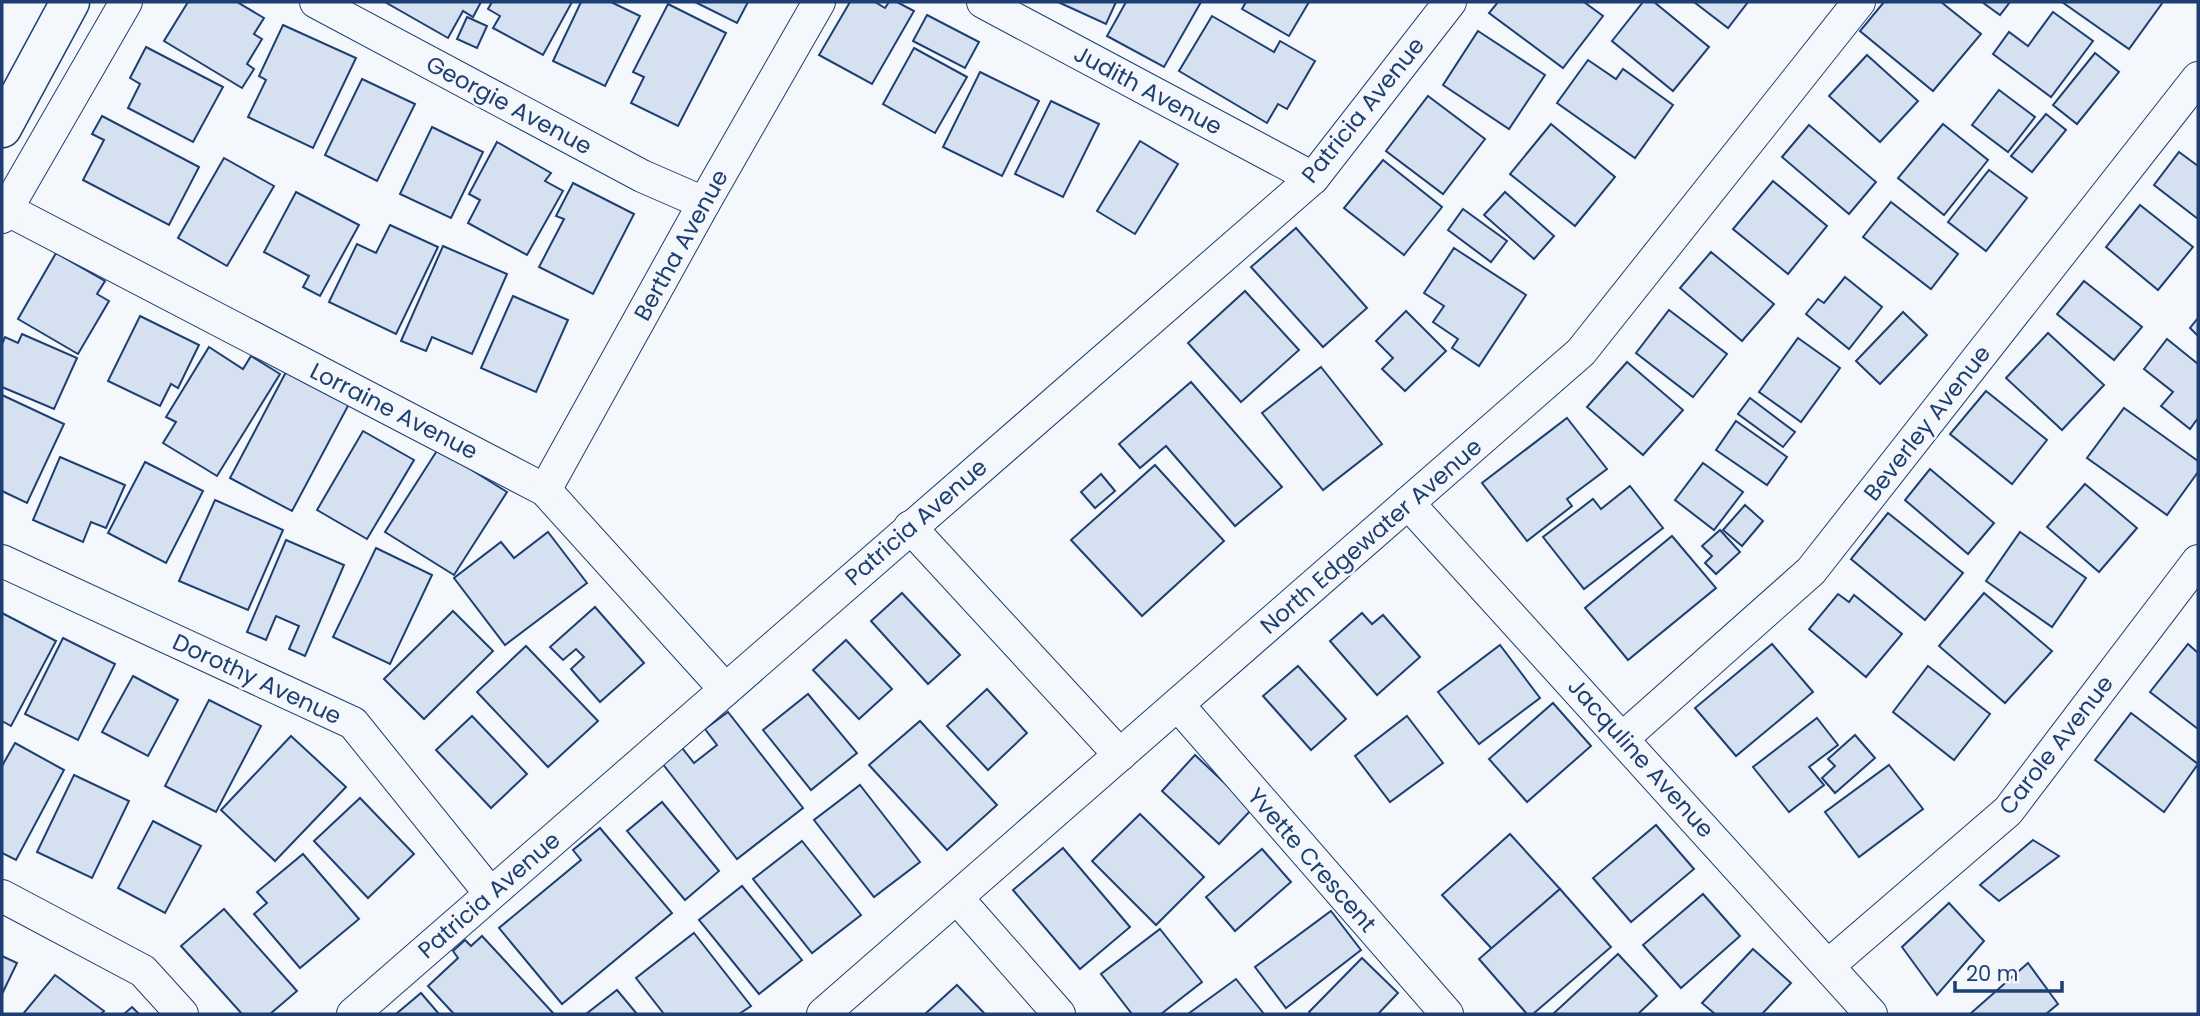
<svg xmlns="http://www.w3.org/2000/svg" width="2200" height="1016" font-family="Poppins,sans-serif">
	<rect width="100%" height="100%" fill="#f4f7fb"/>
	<g fill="#d5e0f0" stroke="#1d3f73" stroke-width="2">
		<path d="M188,2h49l27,16 -10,16 8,5 -15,25 7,5 -12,19 -78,-47z"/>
		<path d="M385,2h96l-8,15 -10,-6 -15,27z"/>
		<path d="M492,2h80l-29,53 -50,-27 7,-12 -12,-7z"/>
		<path d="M581,2h30l29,14 -35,70 -52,-25z"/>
		<path d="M695,2h53l-11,21z"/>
		<path d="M850,2h25l10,6 4,-6h8l17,9 -42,73 -53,-29z"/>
		<path d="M1058,2h58l-10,22z"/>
		<path d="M1126,2h75l-37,65 -57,-31z"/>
		<path d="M1246,2h63l-20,34 -47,-27z"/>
		<path d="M1498,2h86l19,14 -40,52 -74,-55z"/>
		<path d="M1643,2h11l55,45 -36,44 -61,-50z"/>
		<path d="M1694,2h54l-20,26z"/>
		<path d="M1884,2h57l40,32 -48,57 -73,-60z"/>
		<path d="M1982,2h28l-10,13z"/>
		<path d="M2062,2h101l-34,47z"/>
		<path d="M668,4l58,29 -48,93 -47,-23 13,-26 -11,-5z"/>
		<path d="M2053,12l40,29 -42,56 -58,-43 16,-22 19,14z"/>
		<path d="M927,15l52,27 -14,26 -52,-27z"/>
		<path d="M1212,16l62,36 6,-11 35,20 -28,48 -9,-5 -11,19 -88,-52z"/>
		<path d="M467,17l20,9 -10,22 -20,-9z"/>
		<path d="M283,25l73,33 -43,90 -65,-31 18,-37 -7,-4z"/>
		<path d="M1478,31l67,44 -36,54 -66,-44z"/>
		<path d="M146,47l77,40 -30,55 -65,-34 12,-24 -10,-6z"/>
		<path d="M914,48l53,29 -32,56 -52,-29z"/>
		<path d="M2095,53l24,19 -42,52 -24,-19z"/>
		<path d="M1867,55l51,46 -38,41 -51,-46z"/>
		<path d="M1588,60l28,19 7,-10 50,36 -38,53 -78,-55z"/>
		<path d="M980,72l59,29 -37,75 -59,-29z"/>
		<path d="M362,79l53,25 -38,77 -52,-26z"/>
		<path d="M1999,90l36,27 -27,35 -36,-27z"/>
		<path d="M1428,96l57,43 -42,55 -57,-43z"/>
		<path d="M1051,101l48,23 -36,73 -48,-23z"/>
		<path d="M2046,114l20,16 -34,42 -21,-16z"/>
		<path d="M102,116l97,51 -30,58 -86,-45 21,-40 -12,-6z"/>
		<path d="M1551,124l64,53 -40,49 -65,-52z"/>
		<path d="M1943,124l45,36 -44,55 -46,-37z"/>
		<path d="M1809,125l67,57 -27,32 -67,-57z"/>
		<path d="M432,127l51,25 -32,66 -51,-24z"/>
		<path d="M1140,141l38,23 -43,70 -38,-23z"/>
		<path d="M497,142l54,31 -6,8 18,10 -36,64 -59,-32 12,-23 -11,-6z"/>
		<path d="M2179,152l19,14v53l-44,-34z"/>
		<path d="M224,158l50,28 -47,80 -49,-28z"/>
		<path d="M1383,160l59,47 -38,48 -60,-47z"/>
		<path d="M1989,170l38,28 -41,53 -38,-29z"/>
		<path d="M1773,181l54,45 -39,48 -55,-45z"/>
		<path d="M573,183l61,31 -41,80 -54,-27 25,-48 -8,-3z"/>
		<path d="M296,192l63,33 -39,71 -17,-9 6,-11 -45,-24z"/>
		<path d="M1505,192l49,44 -20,23 -50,-44z"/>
		<path d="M1891,202l67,52 -27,35 -68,-52z"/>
		<path d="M2140,205l53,42 -35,43 -52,-43z"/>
		<path d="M1463,209l44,32 -16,21 -43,-32z"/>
		<path d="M390,225l48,22 -42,87 -67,-32 28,-58 19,9z"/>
		<path d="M1296,228l71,80 -44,39 -72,-80z"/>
		<path d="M443,246l64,28 -35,80 -40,-17 -6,14 -25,-10z"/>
		<path d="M1454,248l72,47 -47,71 -27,-18 6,-9 -25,-17 11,-16 -20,-13z"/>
		<path d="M1711,252l63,52 -32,37 -62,-53z"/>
		<path d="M56,253l49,28 -8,13 12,7 -31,53 -60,-35z"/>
		<path d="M1845,277l37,30 -33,42 -43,-35 12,-15 6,4z"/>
		<path d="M2084,281l58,46 -28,33 -57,-46z"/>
		<path d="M1245,291l54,59 -58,52 -53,-59z"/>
		<path d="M513,296l55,24 -32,72 -55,-24z"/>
		<path d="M1669,310l58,44 -34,43 -57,-44z"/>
		<path d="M1406,311l40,40 -41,40 -23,-22 11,-11 -17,-17z"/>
		<path d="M1903,312l24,23 -47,49 -24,-23z"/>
		<path d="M140,316l59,29 -21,43 -7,-4 -11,22 -52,-25z"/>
		<path d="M2198,318v18l-8,-8z"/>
		<path d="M2048,333l56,52 -42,45 -56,-52z"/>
		<path d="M22,334l55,24 -23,51 -52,-22v-43l3,-7 13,6z"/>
		<path d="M1798,338l42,30 -39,54 -42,-30z"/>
		<path d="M2167,339l31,25v54l-8,11 -29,-23 12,-14 -29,-23z"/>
		<path d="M209,347l34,22 8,-13 29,18 -63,102 -54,-33 13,-21 -10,-5z"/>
		<path d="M1627,362l56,48 -40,45 -56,-48z"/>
		<path d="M1321,367l61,77 -59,46 -61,-77z"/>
		<path d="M286,372l63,32 -57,107 -62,-33z"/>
		<path d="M1191,382l91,105 -47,39 -69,-80 -26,22 -21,-24z"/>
		<path d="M1986,391l61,49 -35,44 -62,-50z"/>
		<path d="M2,395l62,29 -37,79 -25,-12z"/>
		<path d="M1750,398l45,34 -12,15 -45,-33z"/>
		<path d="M2124,408l74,53v11l-31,43 -80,-57z"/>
		<path d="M1567,418l40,51 -40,30 5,7 -45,35 -45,-58z"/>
		<path d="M1736,421l51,36 -20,28 -51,-35z"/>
		<path d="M363,431l51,29 -47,79 -50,-29z"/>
		<path d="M438,449l69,43 -53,83 -69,-43z"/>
		<path d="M60,457l65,28 -19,43 -15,-6 -8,20 -50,-22z"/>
		<path d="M145,462l58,29 -37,72 -58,-30z"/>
		<path d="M1703,463l40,29 -29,38 -39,-30z"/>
		<path d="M1155,465l69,76 -82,75 -71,-76z"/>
		<path d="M1930,469l64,54 -26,31 -63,-54z"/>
		<path d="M1101,474l14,17 -20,17 -14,-16z"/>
		<path d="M2085,484l52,44 -38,44 -52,-45z"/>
		<path d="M1630,486l33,42 -79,61 -41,-52 50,-38 8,10z"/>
		<path d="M215,500l68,30 -35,80 -69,-29z"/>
		<path d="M1745,505l18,16 -21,25 -19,-16z"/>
		<path d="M1888,513l75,60 -38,47 -74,-61z"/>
		<path d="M1720,530l20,22 -24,22 -11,-11 7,-7 -10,-10z"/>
		<path d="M548,532l39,51 -82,62 -51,-67 47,-36 13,16z"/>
		<path d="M2020,532l66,46 -34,49 -66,-46z"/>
		<path d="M1672,536l44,52 -88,72 -43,-52z"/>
		<path d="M286,540l58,25 -39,91 -16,-7 10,-23 -23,-10 -10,24 -19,-8z"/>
		<path d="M376,548l56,27 -42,89 -57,-27z"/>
		<path d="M902,593l58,62 -32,29 -57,-63z"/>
		<path d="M1984,593l68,58 -47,52 -66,-57z"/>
		<path d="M1838,594l11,8 5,-7 48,39 -36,43 -57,-48z"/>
		<path d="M595,607l49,56 -44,39 -29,-33 13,-12 -8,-8 -13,11 -13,-13z"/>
		<path d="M453,611l40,40 -69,68 -40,-40z"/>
		<path d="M2,613l54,28 -45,85 -9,-5z"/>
		<path d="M1362,613l10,11 11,-9 37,42 -43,38 -47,-54z"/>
		<path d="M63,638l52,26 -37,76 -53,-26z"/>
		<path d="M846,640l46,49 -33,30 -46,-49z"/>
		<path d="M1772,644l41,48 -77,64 -41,-48z"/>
		<path d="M2188,644l10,9v76l-48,-37z"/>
		<path d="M1500,645l40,53 -61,46 -41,-52z"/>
		<path d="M526,646l72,75 -50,46 -71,-75z"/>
		<path d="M1298,666l48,53 -35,31 -48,-54z"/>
		<path d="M1928,666l62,48 -36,46 -61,-48z"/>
		<path d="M133,676l45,24 -30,56 -46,-24z"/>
		<path d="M987,689l40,44 -39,37 -41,-44z"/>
		<path d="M808,694l49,59 -46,37 -48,-60z"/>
		<path d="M209,700l52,26 -45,86 -51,-26z"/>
		<path d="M1553,703l38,43 -64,56 -38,-43z"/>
		<path d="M728,712l75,96 -66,51 -75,-96 20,-15 12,15 23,-18 -12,-16z"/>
		<path d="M2131,713l67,51 -34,48 -69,-52z"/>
		<path d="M472,716l55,58 -36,34 -55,-58z"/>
		<path d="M1407,716l36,47 -53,39 -35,-46z"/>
		<path d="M1817,718l21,27 -29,22 15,18 -35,27 -36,-45z"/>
		<path d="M920,721l77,84 -50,45 -78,-85z"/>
		<path d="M1855,735l20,23 -40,35 -13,-15 13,-12 -7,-7z"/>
		<path d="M291,736l55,51 -71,74 -54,-51z"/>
		<path d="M15,743l49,27 -48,90 -14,-7v-87z"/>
		<path d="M1195,755l57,54 -33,35 -57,-53z"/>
		<path d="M1889,765l34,44 -64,48 -34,-45z"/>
		<path d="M74,775l55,26 -37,77 -55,-26z"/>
		<path d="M860,785l60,77 -46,35 -60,-77z"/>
		<path d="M360,798l54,56 -46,44 -54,-57z"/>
		<path d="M662,802l57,69 -34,29 -58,-69z"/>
		<path d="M1140,814l64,63 -48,48 -64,-64z"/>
		<path d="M153,821l48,25 -36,67 -47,-25z"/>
		<path d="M1656,825l38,44 -63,53 -38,-44z"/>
		<path d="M600,828l72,85 -110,91 -63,-76 82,-68 -8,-10z"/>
		<path d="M1510,834l50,55 -67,61 -51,-55z"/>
		<path d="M2033,840l26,16 -60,45 -19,-16z"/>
		<path d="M802,841l59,74 -49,38 -59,-74z"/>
		<path d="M1063,848l67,79 -50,42 -67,-79z"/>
		<path d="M1262,849l29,33 -56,49 -29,-34z"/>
		<path d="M303,854l56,65 -59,49 -46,-54 13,-11 -10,-11z"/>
		<path d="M742,886l60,74 -43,34 -60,-74z"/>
		<path d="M1560,889l51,58 -78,67h-6l-48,-55z"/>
		<path d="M1703,894l37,42 -59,52 -38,-43z"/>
		<path d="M1949,903l35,38 -47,54 -35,-48z"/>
		<path d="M224,909l73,82 -27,23h-28l-61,-68z"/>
		<path d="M1331,911l30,39 -75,58 -31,-41z"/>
		<path d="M1160,929l42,53 -41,32h-29l-31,-40z"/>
		<path d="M694,933l57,73 -12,8h-75l-28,-36z"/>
		<path d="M482,936l72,78h-100l-26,-28 30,-28 -5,-7 12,-11 6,6z"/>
		<path d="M1753,949l38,34 -29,31h-47l-13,-11z"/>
		<path d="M1618,954l39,42 -19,18h-85z"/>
		<path d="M2,956l15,7 -15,31z"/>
		<path d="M1362,958l36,35 -20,21h-68l-1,-2z"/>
		<path d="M2028,963l30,41 -12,10h-76z"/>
		<path d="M55,975l49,36 -3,3h-78z"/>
		<path d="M1236,979l28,35h-76z"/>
		<path d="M957,985l28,29h-60z"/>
		<path d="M617,990l20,24h-51z"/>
		<path d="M421,993l18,21h-43z"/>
		<path d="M132,1007l7,7h-15z"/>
	</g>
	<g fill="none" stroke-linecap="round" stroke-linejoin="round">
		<defs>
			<g id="minor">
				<path d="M316,2l326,174 62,27"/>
				<path d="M983,2l330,176"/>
				<path d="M6,209l539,281 180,199"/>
				<path d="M2,217l124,-215"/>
				<path d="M545,490l159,-287 115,-201"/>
				<path d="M1408,503l463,511"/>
				<path d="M910,527l210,228"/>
				<path d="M2,561l351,162 137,170"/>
				<path d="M1178,705l269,309"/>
				<path d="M1623,738l188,-167 387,-493"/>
				<path d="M2,896l141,75 39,43"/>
				<path d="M957,898l102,116"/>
				<path d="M1829,965l179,-154 190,-250"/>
				<path d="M353,1014l960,-836 137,-176"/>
				<path d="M823,1014l758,-662 278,-350"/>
			</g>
			<path id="secondary" d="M2,128l68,-126"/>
		</defs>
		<use href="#minor" stroke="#1d3f73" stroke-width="34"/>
		<use href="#secondary" stroke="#1d3f73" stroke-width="41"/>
		<use href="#minor" stroke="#f4f7fb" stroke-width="32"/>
		<use href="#secondary" stroke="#f4f7fb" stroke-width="38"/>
	</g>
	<g text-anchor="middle" stroke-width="5" stroke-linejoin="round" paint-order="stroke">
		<g font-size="23" fill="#1d3f73" stroke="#f4f7fb">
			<text transform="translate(1148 90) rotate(28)" y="8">Judith Avenue</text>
			<text transform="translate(509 105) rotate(28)" y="8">Georgie Avenue</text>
			<text transform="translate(1363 110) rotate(-51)" y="8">Patricia Avenue</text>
			<text transform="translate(681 245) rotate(-61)" y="8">Bertha Avenue</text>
			<text transform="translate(394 411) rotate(27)" y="8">Lorraine Avenue</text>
			<text transform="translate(1927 423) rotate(-52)" y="8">Beverley Avenue</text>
			<text transform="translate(916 522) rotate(-41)" y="8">Patricia Avenue</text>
			<text transform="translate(1371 536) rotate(-41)" y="8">North Edgewater Avenue</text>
			<text transform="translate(257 679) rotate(25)" y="8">Dorothy Avenue</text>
			<text transform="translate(2056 745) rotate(-52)" y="8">Carole Avenue</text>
			<text transform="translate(1641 758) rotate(48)" y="8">Jacquline Avenue</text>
			<text transform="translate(1312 860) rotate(49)" y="8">Yvette Crescent</text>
			<text transform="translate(489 895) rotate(-41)" y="8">Patricia Avenue</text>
		</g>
	</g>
	<rect width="2200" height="1016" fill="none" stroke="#1d3f73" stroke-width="7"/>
	<path d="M1955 981v10h107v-10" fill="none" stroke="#1d3f73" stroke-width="3.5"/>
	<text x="1966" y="981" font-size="21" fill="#1d3f73" stroke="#f4f7fb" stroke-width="5" paint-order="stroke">20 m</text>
</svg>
